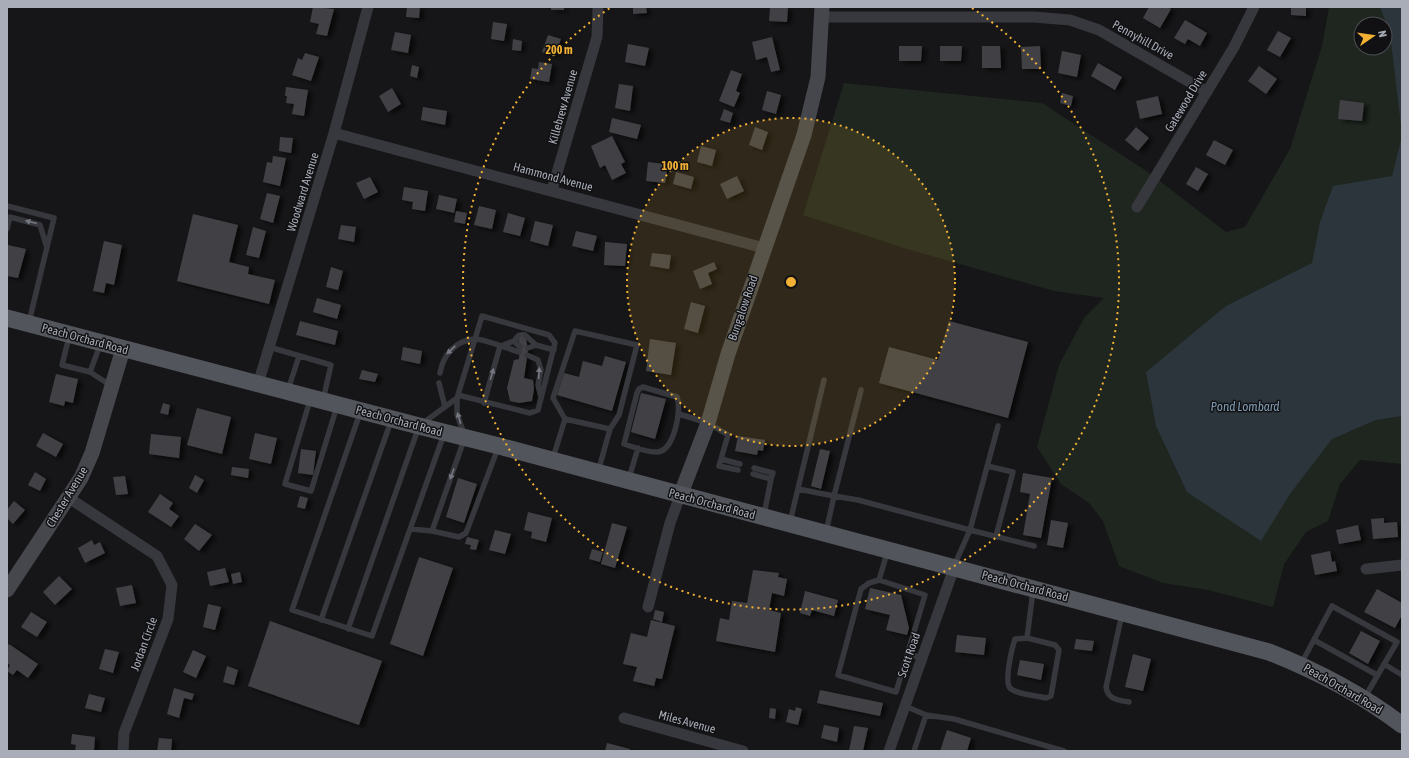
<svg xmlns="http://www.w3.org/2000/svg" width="1409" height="758" font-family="'Asap Condensed',sans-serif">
  <defs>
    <filter id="shadow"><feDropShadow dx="4.5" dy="2.5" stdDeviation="2" flood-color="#0009"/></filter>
  </defs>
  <rect width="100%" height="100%" fill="#161618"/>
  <path fill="#1e261f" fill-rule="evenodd" d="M1329,7H1402V464L1360,460L1340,484L1328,521L1306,532L1284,564L1273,607L1208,590L1163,583L1119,566L1103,521L1089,503L1061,484L1037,447L1059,365L1084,318L1104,298L1054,291L904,248L803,215L844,83L1042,103L1148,172L1226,232L1245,227L1290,149L1322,46ZM1361,24H1385V48H1361Z"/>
  <path fill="#2c353c" d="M1380,7H1402V134L1390,33Z
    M1402,136V416L1376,420L1332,439L1290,494L1261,541L1187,492L1156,426L1146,372L1226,306L1312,263L1320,222L1333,186L1392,176Z"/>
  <path fill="#404145" filter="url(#shadow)" d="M313,7L334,9L327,36L316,34L319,24L310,22Z
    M407,7H420L419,18L406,17Z
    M551,7H564V10H551Z
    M633,7H646L647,13L633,14Z
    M770,7H788L787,22L769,21Z
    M1149,7H1167L1171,9L1160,28L1143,18Z
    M1291,7H1306V16L1291,15Z
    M1185,20L1207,33L1200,46L1188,39L1185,44L1174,38Z
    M493,22L507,24L504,41L491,39Z
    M1278,31L1291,38L1280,57L1267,50Z
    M395,32L411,35L408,53L391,50Z
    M548,35L561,39L555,56L542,52Z
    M772,37L780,70L771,72L767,57L756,60L752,42Z
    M513,39L522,41L521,51L512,50Z
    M628,44L649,48L645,66L625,62Z
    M899,46H922L921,61H899Z
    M940,46H962L961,61H940Z
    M982,46H1000L1001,68H982Z
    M1040,46L1041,69H1022L1021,47Z
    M1062,51L1081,55L1077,77L1058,73Z
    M305,53L319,57L311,81L292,75L298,58L302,60Z
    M539,62L552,64L549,82L530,79L532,68L538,69Z
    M1098,63L1122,77L1115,90L1091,76Z
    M412,65L419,67L417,78L410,76Z
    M1259,66L1277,79L1266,94L1248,81Z
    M731,70L742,74L736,91L740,93L734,107L719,101Z
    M619,84L633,86L630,111L615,108Z
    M286,87L308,90L304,116L292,114L294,104L286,103L287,96H285Z
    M392,88L401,104L388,112L379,96Z
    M767,91L781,95L776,114L762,110Z
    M1062,93L1073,96L1071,106L1060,103Z
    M1158,96L1162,114L1140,119L1136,101Z
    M1340,100L1364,103L1362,121L1338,119Z
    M423,107L447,111L445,125L421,120Z
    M724,109L733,113L730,123L720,120Z
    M612,118L641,125L637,139L609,132Z
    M755,127L768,132L762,150L749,145Z
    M1136,127L1149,138L1138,151L1125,140Z
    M612,136L625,162L621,164L626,173L612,180L605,165L600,168L591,146Z
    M280,137L293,138L291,153L279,151Z
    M1214,140L1233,150L1225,165L1206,155Z
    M701,146L716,150L712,166L697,162Z
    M273,156L286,158L280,186L263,182L267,162L272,163Z
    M648,162L664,164L663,170H667L665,183L646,181Z
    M1196,167L1208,174L1198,191L1186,184Z
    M676,172L694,177L691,189L673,184Z
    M737,176L744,191L727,199L720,184Z
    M370,177L378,192L364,199L356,183Z
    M404,187L428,191L425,211L412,209L413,202L402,200Z
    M267,193L280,196L273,223L260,219Z
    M439,195L457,199L454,213L436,209Z
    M479,206L496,210L492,229L474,225Z
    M456,211L467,213L465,224L454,222Z
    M508,213L525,218L520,236L503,232Z
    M193,214L238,225L229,262L249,267L248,274L275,280L269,304L177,281Z
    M535,221L553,225L548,246L530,241Z
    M341,225L356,227L354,242L338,239Z
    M253,227L266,231L259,258L246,255Z
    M576,231L597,236L593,251L572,246Z
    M104,241L122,245L114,285L106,283L104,293L93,291Z
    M605,242L627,244L625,266L604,265Z
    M8,245L26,249L18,278L7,276Z
    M652,253L671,255L669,269L650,266Z
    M714,262L717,269L708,273L712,284L700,289L693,271Z
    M331,267L343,271L338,290L326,287Z
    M317,298L341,305L337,319L313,312Z
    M691,302L705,306L698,333L684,329Z
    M300,321L338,331L335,345L296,335Z
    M949,321L1028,342L1008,418L879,383L889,347L938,360Z
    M525,332L528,350L524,378L533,380L534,389L532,401L519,403L510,401L507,388L514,360L519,359L520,347L517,333Z
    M650,339L676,343L671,375L646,371Z
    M403,347L422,351L420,364L401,360Z
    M605,356L626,362L612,411L557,395L564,373L579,377L583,361L602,366Z
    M362,370L378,374L375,382L359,379Z
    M56,374L78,379L73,403L65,401L64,406L49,402Z
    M641,393L666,399L655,439L631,432Z
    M163,403L170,405L168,415L160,413Z
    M197,408L231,417L222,454L187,445Z
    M43,433L63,444L56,457L36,446Z
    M255,433L277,438L271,464L249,459Z
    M151,434L181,437L179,458L149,454Z
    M738,436L765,440L763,451L758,450L757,455L735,451Z
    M301,449L316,451L313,475L298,473Z
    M820,449L830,451L821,489L811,486Z
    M232,467L249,469L248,478L231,475Z
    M35,472L46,479L40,491L28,485Z
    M1023,473L1052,478L1041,538L1023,535L1030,494L1020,492Z
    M195,475L204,480L197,493L189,488Z
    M125,476L128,494L116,495L113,477Z
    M458,478L477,484L464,523L446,517Z
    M160,494L173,503L169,509L179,516L171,527L148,512Z
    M300,496L308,498L305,509L297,507Z
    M14,501L25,510L13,524L7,518V510Z
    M528,512L552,518L546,542L531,538L532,532L524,530Z
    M1384,518V523L1397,522L1398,537L1373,539L1371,519Z
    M1051,520L1068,523L1063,548L1047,545Z
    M612,523L627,527L615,568L601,564Z
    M195,524L212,535L199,551L184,539Z
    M1358,525L1361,540L1339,544L1336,530Z
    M495,530L511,534L505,554L489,550Z
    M467,537L479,540L476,550L470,549L471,545L465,544Z
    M92,540L94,545L100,542L105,553L85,563L78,548Z
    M592,549L603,552L600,562L589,559Z
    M1330,551L1332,562L1335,561L1337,571L1315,575L1311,555Z
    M419,557L453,568L423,656L390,644Z
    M225,568L229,582L210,586L207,572Z
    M753,570L779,573L778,577L787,579L784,596L772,593L769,610L781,613L775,652L716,641L720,618L729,620L732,601L747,603Z
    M240,572L242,582L233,584L231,574Z
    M59,576L72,589L55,605L43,592Z
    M132,585L136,603L120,606L116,588Z
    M870,588L901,595L909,628L907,635L886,630L890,615L865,609Z
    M1377,589L1402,603V615L1395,628L1364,612Z
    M805,591L838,600L834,616L812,610L810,616L800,613Z
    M208,604L221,607L215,630L203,627Z
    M655,610L664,612L662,622L653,619Z
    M31,612L47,622L37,637L21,627Z
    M651,620L675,626L662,679L656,678L654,686L633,681L637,667L623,664L631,633L647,637Z
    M270,621L382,661L359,725L248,686Z
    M1361,631L1380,641L1368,664L1349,653Z
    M957,635L986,638L984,655L955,652Z
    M1076,639L1094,641L1092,651L1074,649Z
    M9,644L38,664L28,678L17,670L13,675L7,671L10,665L7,663V647Z
    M105,649L119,652L113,673L99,669Z
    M193,650L206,656L196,678L183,672Z
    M1133,654L1151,659L1143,691L1125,687Z
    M1020,660L1044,664L1041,680L1017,675Z
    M227,666L238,670L234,685L223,682Z
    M174,688L194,694L192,700L184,698L179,718L167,714Z
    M820,690L883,703L880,716L817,703Z
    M89,694L105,698L101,712L85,708Z
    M796,707L802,709L798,725L786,722L789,709L795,711Z
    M770,708L776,709L775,719L769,718Z
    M824,725L839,728L837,742L821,738Z
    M854,726L868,728L863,751H849Z
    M947,730L971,738L967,751H940Z
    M72,734L95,737L94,751H75L76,745L71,744Z
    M159,738L172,739L171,751H157Z
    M607,743L630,749V751H605Z"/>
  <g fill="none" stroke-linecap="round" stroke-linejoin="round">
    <path stroke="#37383d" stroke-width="5.5" d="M7,206L54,218L29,322
      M7,229L10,217L40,225L47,248
      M525,335L536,345
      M69,337L62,365L90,372L100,345
      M514,341L518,336
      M501,346L514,341L520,347
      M269,347L331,365L323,400
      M528,348L536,345L554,350
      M527,355L538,360L541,370L538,385L541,397
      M90,372L110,385
      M440,373C443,355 455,341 474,339C482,338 509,349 519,352
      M439,383L445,407
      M643,387L677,397C682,410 674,450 658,452C648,453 633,447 624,444L637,393L639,389Z
      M288,390L299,356
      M861,390L834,496L858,500L970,530L954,566
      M458,395L530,413L538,410L555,343L549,335L482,316L457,398V414L465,437L432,531L459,537L466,533L498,448
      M310,400L285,484L311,491L337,406
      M484,403L500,346
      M360,413L292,610L372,636L444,434
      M679,414L708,423L728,435L719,466L738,470
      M565,419L553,398L575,331L637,345L619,415L610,429
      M998,426L970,530L1034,546
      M553,458L565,419L610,429L598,472
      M721,459L740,464
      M987,466L1013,472L996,536
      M754,468L773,473L771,479
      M753,474L771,479L764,515
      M629,478L638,448
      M798,489L834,496L826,532
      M790,522L824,380
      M411,529L432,531
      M879,580L869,583L861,589L838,675L896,692L925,595L879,580L887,553
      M1122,614L1106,687C1108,700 1118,700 1129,702
      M321,620L391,421
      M348,629L419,426L457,398
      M1027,638L1055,645L1059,650L1051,696L1046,698C1039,696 1015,694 1010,688C1004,681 1012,648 1015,639L1027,638L1033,591
      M1314,640L1377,675
      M908,654L922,658
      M1301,664L1332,606L1397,642L1365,697
      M1384,664L1402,675
      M905,706L926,715L954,719L1064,751
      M914,751L926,715"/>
    <path stroke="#37383d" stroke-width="11" d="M822,17H1034L1070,20L1099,30L1207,92
      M334,133L764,248
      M552,190L597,37L598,7
      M1137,207L1234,47L1254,7
      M258,384L334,133L368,7
      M69,498L157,556L172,585L168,619L124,733L123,751
      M1366,569L1402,565
      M648,607L670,523L680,496
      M624,718L743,751
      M889,751L954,568"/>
    <path stroke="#45474d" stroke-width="15" d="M680,496L708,423L728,354L804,135L818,77L822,7
      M7,590L81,478L92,453L123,349"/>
    <path stroke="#53555c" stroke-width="17" d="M7,318L419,426L499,446L1269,652C1317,671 1361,694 1402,725"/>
  </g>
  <defs><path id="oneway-solid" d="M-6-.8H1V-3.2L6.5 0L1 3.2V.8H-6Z"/></defs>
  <g fill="#757881">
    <use href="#oneway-solid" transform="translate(31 222) rotate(-166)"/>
    <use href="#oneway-solid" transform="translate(451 350) rotate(136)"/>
    <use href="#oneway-solid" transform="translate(539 373) rotate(-87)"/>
    <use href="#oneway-solid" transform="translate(492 374) rotate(-74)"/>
    <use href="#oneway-solid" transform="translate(459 418) rotate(-106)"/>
    <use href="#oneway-solid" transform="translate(452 474) rotate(110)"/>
  </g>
  <circle cx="791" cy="282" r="164" fill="#f2b134" fill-opacity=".12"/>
  <g fill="none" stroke="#f2b134" stroke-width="2" stroke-dasharray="2 4">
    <circle cx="791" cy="282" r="164"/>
    <path d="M972 8A328 328 0 1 1 610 8"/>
  </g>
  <g text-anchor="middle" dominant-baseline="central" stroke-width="3" stroke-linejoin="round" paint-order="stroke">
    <g font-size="12" fill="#a8adb8" stroke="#111113">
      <text transform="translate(1143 40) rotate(29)">Pennyhill Drive</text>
      <text transform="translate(1186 101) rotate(-59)">Gatewood Drive</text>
      <text transform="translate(563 107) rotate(-74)">Killebrew Avenue</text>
      <text transform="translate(553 177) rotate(15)">Hammond Avenue</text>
      <text transform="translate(303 192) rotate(-73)">Woodward Avenue</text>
      <text transform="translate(743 308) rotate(-71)">Bungalow Road</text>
      <text transform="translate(85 339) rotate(15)">Peach Orchard Road</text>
      <text transform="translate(399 421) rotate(15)">Peach Orchard Road</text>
      <text transform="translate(67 497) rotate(-59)">Chester Avenue</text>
      <text transform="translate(712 504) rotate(15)">Peach Orchard Road</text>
      <text transform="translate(1025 586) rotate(15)">Peach Orchard Road</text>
      <text transform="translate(144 644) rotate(-70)">Jordan Circle</text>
      <text transform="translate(909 655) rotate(-71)">Scott Road</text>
      <text transform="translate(1343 689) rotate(30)">Peach Orchard Road</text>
      <text transform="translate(687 722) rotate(15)">Miles Avenue</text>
    </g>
    <g font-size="13" font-style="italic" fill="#7f9bb3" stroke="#111113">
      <text x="1245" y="406">Pond Lombard</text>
    </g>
  </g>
  <circle cx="791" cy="282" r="6" fill="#f2b134" stroke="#111113" stroke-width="2"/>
  <g font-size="12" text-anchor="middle" font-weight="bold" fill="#f2b134" stroke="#111113" stroke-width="3" stroke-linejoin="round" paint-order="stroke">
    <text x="559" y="54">200 m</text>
    <text x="675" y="170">100 m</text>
  </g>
  <rect width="1409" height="758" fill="none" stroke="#a8adb8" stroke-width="16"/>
  <g transform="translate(1373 36) rotate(77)"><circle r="19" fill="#111113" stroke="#4d4f55"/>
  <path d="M0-3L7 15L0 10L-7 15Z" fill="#f2b134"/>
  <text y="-6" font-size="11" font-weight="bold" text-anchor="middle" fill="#a8adb8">N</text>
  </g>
</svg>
